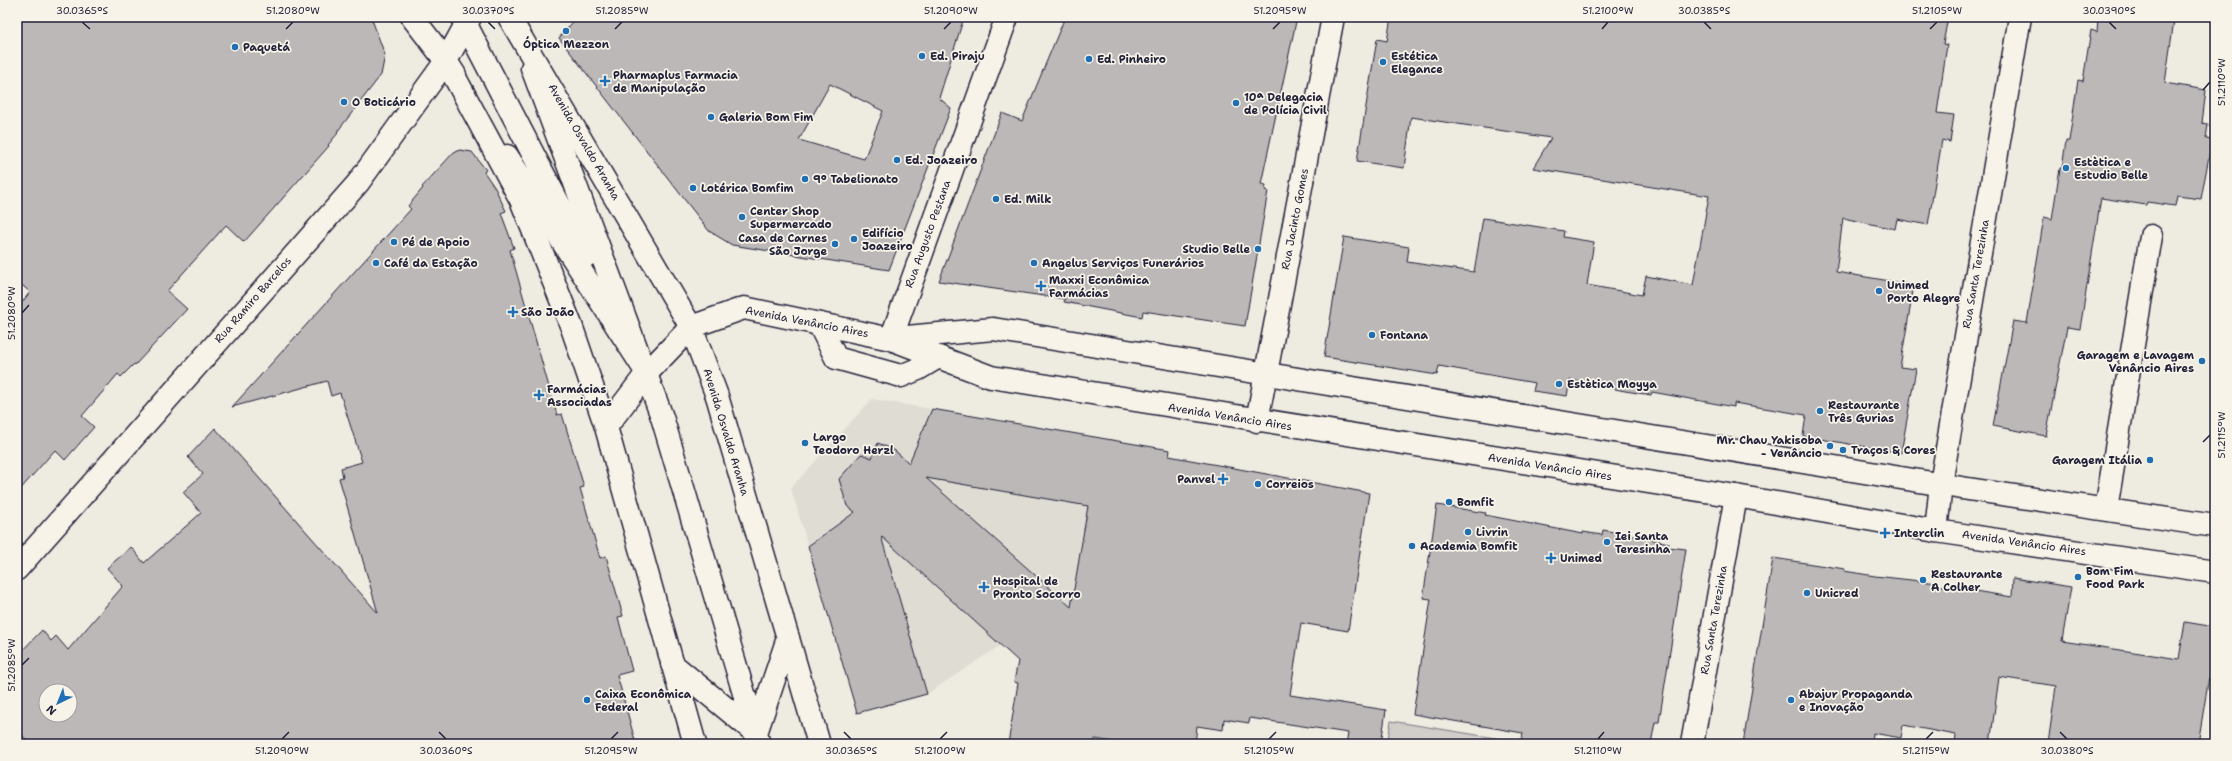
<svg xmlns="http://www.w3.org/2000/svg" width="2232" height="761" font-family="'Shantell Sans',sans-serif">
  <rect width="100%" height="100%" fill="#eeebe1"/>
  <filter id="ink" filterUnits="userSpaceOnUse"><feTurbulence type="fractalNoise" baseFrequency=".025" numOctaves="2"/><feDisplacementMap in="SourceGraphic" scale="8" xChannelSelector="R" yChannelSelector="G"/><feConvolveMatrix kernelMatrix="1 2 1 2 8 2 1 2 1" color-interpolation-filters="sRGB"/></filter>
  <g filter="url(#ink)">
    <path fill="#dfdcd4" d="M872,399L1170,450L1128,702L1014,682L1020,651L1001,645L927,694L857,713L791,488Z"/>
    <path fill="#d1cdc9" stroke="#7a7882" d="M1391,721L1514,741V744H1387Z"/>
    <path fill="#bbb8b7" stroke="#22223b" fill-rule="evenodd" d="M17,17H371L385,55L381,75L337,132L338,133L328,145L329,146L244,242L226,225L167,291L187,309L135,365L134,364L121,377L118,374L82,416L94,427L65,460L55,450L17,493V309L30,292L17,281Z
      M577,17H964L939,98L951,108L889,270L732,245L709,231L559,38ZM830,84L883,111L864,159L799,140Z
      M1065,17H1297L1261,184L1266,185L1265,190L1268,191L1245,326L1143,311L1142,317L1064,302L1065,299L939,281L1002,113L1022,121Z
      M1391,17H1948L1943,44L1947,45L1937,113L1954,115L1950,142L1942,140L1928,225L1897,219L1895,229L1843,218L1836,272L1914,285L1900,367L1916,369L1901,453L1803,436L1806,415L1734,403V407L1652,392L1651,395L1625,391L1570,380L1567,396L1533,391L1535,383L1439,366L1437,375L1324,357L1344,237L1409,247L1407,262L1474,272L1483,218L1564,231L1563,237L1594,242L1587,285L1642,295L1646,276L1693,285L1709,196L1533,168L1551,138L1411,117L1404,168L1357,161L1377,39L1387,41Z
      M2098,17H2154L2174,20L2165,83L2206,90L2202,123L2208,124L2206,139L2212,140L2201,199L2177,196L2175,206L2147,202L2146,205L2101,198L2080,329L2067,327L2046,436L1993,426L2013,321L2027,323L2044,217L2052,219L2060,168H2062L2066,141H2069L2078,80L2083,81L2091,30L2097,32Z
      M460,150L472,152L486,170L484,172L495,188L506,211L501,213L514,248L510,250L557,415L562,414L584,487L580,488L600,558L606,556L623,616L618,617L632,671L617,675L636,744H30L17,729V656L42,630L51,641L56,636L68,650L123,586L107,568L131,547L144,563L201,513L183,492L203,474L188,457L215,428L378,613L339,478L343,477L341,468L362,462L340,393L331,396L327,381L232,407L411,209L408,206L423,188L422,187L454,152ZM46,691H70V715H46Z
      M932,409L1170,450L1169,456L1369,493L1348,631L1301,623L1290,695L1386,710L1381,744H1346L1348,733L1250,718L1249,723L1224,719L1223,730L1197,726L1195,744H1126L1095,739L1094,744H1008L1018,683L1014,682L1018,661L881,536L927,694L857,713L808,546L855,512L847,506L839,479L861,454L872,458L878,443L894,450L909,463ZM926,478L1088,506L1071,607Z
      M1437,505L1486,513L1485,515L1583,534V532L1602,535L1603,530L1669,543L1668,547L1686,549L1659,722H1655L1651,744H1521L1523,733L1413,714L1431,599L1423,598Z
      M1773,558L1845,569L1844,571L1875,576L1938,583L1937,585L2012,597L2013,578L2071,587L2062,641L2179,659L2185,622L2215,627V640L2198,744H2048L2056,686L1999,677L1990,744H1955L1956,735L1903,725L1901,738L1873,733L1872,744H1743Z"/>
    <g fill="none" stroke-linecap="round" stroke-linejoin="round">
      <defs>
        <path id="minor" d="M462,17L586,256
          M532,68L662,417L759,744
          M507,156L647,373
          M819,324L836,358L901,376L918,369L938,357
          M891,339L1007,17
          M1257,421L1333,17
          M2106,509L2151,236
          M1936,531L1941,484L2020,17
          M17,569L358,183L446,61L455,75
          M672,664L756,733
          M756,733L788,638
          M1692,744L1736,496"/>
        <path id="major" d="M412,17L446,61L521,200L571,325L606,427L695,744
          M509,17L691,327L717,396L819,744
          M446,61L470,17
          M896,338L993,329L1968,489L2215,526
          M606,427L647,373L691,327L744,308L891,339L991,377L1736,496L1936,531L2215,572"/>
      </defs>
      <use href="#minor" stroke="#22223b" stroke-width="25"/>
      <use href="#major" stroke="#22223b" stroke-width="25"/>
      <use href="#minor" stroke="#f7f3e8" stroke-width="22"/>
      <use href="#major" stroke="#f7f3e8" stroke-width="22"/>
    </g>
  </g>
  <path fill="none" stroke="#22223b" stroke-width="1.5" d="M82,22L90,29M488,22L495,29M1704,22L1711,29M2109,22L2116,29M286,29L293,22M615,29L622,22M944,29L951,22M1273,29L1280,22M1602,29L1608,22M1930,29L1937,22M2203,90L2210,82M22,313L29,305M2203,442L2210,435M22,665L29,658M439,732L446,739M844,732L851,739M2060,732L2067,739M282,739L289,732M611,739L618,732M940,739L947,732M1269,739L1276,732M1598,739L1604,732M1926,739L1933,732"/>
  <g fill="#1f6fb2" stroke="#f7f3e8" stroke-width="1.5">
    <circle cx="566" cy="31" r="4"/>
    <circle cx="235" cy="47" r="4"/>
    <circle cx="922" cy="56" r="4"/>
    <circle cx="1089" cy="59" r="4"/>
    <circle cx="1383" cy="62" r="4"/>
    <path d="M603 75h4v4h4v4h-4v4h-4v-4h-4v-4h4z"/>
    <circle cx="344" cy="102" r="4"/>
    <circle cx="1236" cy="103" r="4"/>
    <circle cx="711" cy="117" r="4"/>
    <circle cx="897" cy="160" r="4"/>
    <circle cx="2066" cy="168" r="4"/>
    <circle cx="805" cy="179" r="4"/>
    <circle cx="693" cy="188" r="4"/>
    <circle cx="996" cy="199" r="4"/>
    <circle cx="742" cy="217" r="4"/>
    <circle cx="854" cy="239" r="4"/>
    <circle cx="394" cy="242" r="4"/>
    <circle cx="835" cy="244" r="4"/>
    <circle cx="1258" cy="249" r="4"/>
    <circle cx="376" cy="263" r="4"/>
    <circle cx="1034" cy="263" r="4"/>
    <path d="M1039 280h4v4h4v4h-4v4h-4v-4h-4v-4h4z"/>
    <circle cx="1879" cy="291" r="4"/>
    <path d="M511 306h4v4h4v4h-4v4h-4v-4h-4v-4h4z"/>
    <circle cx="1372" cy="335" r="4"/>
    <circle cx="2202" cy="361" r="4"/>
    <circle cx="1559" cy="384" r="4"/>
    <path d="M537 389h4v4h4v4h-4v4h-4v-4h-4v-4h4z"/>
    <circle cx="1820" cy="411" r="4"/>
    <circle cx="805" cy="443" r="4"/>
    <circle cx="1830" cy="446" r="4"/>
    <circle cx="1843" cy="450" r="4"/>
    <circle cx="2150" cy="460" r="4"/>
    <path d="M1221 473h4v4h4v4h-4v4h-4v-4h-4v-4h4z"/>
    <circle cx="1258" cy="484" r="4"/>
    <circle cx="1449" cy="502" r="4"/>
    <circle cx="1468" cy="532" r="4"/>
    <path d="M1883 527h4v4h4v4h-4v4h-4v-4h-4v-4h4z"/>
    <circle cx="1607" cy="542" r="4"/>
    <circle cx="1412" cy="546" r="4"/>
    <path d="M1549 552h4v4h4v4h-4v4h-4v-4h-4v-4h4z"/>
    <circle cx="2078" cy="577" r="4"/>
    <circle cx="1923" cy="580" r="4"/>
    <path d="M982 581h4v4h4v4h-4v4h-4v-4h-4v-4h4z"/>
    <circle cx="1807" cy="593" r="4"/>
    <circle cx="587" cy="700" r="4"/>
    <circle cx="1791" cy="700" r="4"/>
  </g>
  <g text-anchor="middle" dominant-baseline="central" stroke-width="3.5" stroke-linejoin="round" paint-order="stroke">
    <g font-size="11" font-weight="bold" fill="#22223b" stroke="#f7f3e8" text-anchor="start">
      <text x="566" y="44" text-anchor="middle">Óptica Mezzon</text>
      <text x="243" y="47">Paquetá</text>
      <text x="930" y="56">Ed. Piraju</text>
      <text x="1391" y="56">Estética<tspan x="1391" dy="13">Elegance</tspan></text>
      <text x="1097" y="59">Ed. Pinheiro</text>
      <text x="613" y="75">Pharmaplus Farmacia<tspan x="613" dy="13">de Manipulação</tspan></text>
      <text x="1244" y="97">10ª Delegacia<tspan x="1244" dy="13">de Polícia Civil</tspan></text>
      <text x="352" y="102">O Boticário</text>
      <text x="719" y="117">Galeria Bom Fim</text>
      <text x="905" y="160">Ed. Joazeiro</text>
      <text x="2074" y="162">Estètica e<tspan x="2074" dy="13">Estudio Belle</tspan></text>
      <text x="813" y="179">9º Tabelionato</text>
      <text x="701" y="188">Lotérica Bomfim</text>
      <text x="1004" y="199">Ed. Milk</text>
      <text x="750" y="211">Center Shop<tspan x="750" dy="13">Supermercado</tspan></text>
      <text x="862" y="233">Edifício<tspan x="862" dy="13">Joazeiro</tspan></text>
      <text x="827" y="238" text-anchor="end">Casa de Carnes<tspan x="827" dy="13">São Jorge</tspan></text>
      <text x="402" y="242">Pé de Apoio</text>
      <text x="1250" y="249" text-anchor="end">Studio Belle</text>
      <text x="384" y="263">Café da Estação</text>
      <text x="1042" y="263">Angelus Serviços Funerários</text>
      <text x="1049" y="280">Maxxi Econômica<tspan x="1049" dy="13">Farmácias</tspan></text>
      <text x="1887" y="285">Unimed<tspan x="1887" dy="13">Porto Alegre</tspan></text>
      <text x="521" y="312">São João</text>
      <text x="1380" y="335">Fontana</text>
      <text x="2194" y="355" text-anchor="end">Garagem e Lavagem<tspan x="2194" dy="13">Venâncio Aires</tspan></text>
      <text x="1567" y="384">Estètica Moyya</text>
      <text x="547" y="389">Farmácias<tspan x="547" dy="13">Associadas</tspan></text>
      <text x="1828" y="405">Restaurante<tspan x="1828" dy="13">Três Gurias</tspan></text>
      <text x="813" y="437">Largo<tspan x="813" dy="13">Teodoro Herzl</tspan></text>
      <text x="1822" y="440" text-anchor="end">Mr. Chau Yakisoba<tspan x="1822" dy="13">- Venâncio</tspan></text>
      <text x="1851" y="450">Traços &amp; Cores</text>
      <text x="2142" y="460" text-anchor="end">Garagem Itália</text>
      <text x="1215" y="479" text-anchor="end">Panvel</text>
      <text x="1266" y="484">Correios</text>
      <text x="1457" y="502">Bomfit</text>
      <text x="1476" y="532">Livrin</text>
      <text x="1894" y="533">Interclin</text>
      <text x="1615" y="536">Iei Santa<tspan x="1615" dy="13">Teresinha</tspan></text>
      <text x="1420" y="546">Academia Bomfit</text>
      <text x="1560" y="558">Unimed</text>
      <text x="2086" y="571">Bom Fim<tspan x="2086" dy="13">Food Park</tspan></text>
      <text x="1931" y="574">Restaurante<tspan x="1931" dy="13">A Colher</tspan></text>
      <text x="993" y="581">Hospital de<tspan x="993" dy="13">Pronto Socorro</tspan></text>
      <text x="1815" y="593">Unicred</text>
      <text x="595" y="694">Caixa Econômica<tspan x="595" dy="13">Federal</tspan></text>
      <text x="1799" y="694">Abajur Propaganda<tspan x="1799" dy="13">e Inovação</tspan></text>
    </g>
    <g font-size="11" fill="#22223b" stroke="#f7f3e8">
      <text transform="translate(584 142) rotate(60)">Avenida Osvaldo Aranha</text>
      <text transform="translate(1295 219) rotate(-79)">Rua Jacinto Gomes</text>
      <text transform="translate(928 234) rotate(-70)">Rua Augusto Pestana</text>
      <text transform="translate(1976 274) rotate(-80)">Rua Santa Terezinha</text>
      <text transform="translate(253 300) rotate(-49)">Rua Ramiro Barcelos</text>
      <text transform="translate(807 322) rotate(11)">Avenida Venâncio Aires</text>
      <text transform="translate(1230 417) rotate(9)">Avenida Venâncio Aires</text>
      <text transform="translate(726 432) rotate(73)">Avenida Osvaldo Aranha</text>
      <text transform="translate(1550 467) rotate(9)">Avenida Venâncio Aires</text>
      <text transform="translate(2024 543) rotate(8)">Avenida Venâncio Aires</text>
      <text transform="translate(1714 620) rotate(-80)">Rua Santa Terezinha</text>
    </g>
  </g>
  <rect width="2232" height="761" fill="none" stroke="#f7f3e8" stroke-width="44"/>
  <g transform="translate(58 703) rotate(223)"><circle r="19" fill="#f7f3e8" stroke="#a29fa3"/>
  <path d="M0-3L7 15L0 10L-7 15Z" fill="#1f6fb2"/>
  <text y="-6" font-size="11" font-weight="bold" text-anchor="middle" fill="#22223b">N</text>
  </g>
  <rect x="22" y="22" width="2188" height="717" fill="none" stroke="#22223b" stroke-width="1.5"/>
  <g font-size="10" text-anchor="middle" fill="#22223b">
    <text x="82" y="14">30.0365°S</text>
    <text x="293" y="14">51.2080°W</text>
    <text x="488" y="14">30.0370°S</text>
    <text x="622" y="14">51.2085°W</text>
    <text x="951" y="14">51.2090°W</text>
    <text x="1280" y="14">51.2095°W</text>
    <text x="1608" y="14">51.2100°W</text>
    <text x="1704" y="14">30.0385°S</text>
    <text x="1937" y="14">51.2105°W</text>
    <text x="2109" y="14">30.0390°S</text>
    <text transform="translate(2221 82) rotate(-90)" y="4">51.2110°W</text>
    <text transform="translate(11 313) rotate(-90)" y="4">51.2080°W</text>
    <text transform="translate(2221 435) rotate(-90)" y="4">51.2115°W</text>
    <text transform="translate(11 665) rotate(-90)" y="4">51.2085°W</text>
    <text x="282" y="754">51.2090°W</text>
    <text x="446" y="754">30.0360°S</text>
    <text x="611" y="754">51.2095°W</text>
    <text x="851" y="754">30.0365°S</text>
    <text x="940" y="754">51.2100°W</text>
    <text x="1269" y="754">51.2105°W</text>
    <text x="1598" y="754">51.2110°W</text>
    <text x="1926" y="754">51.2115°W</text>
    <text x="2067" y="754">30.0380°S</text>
  </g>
</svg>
